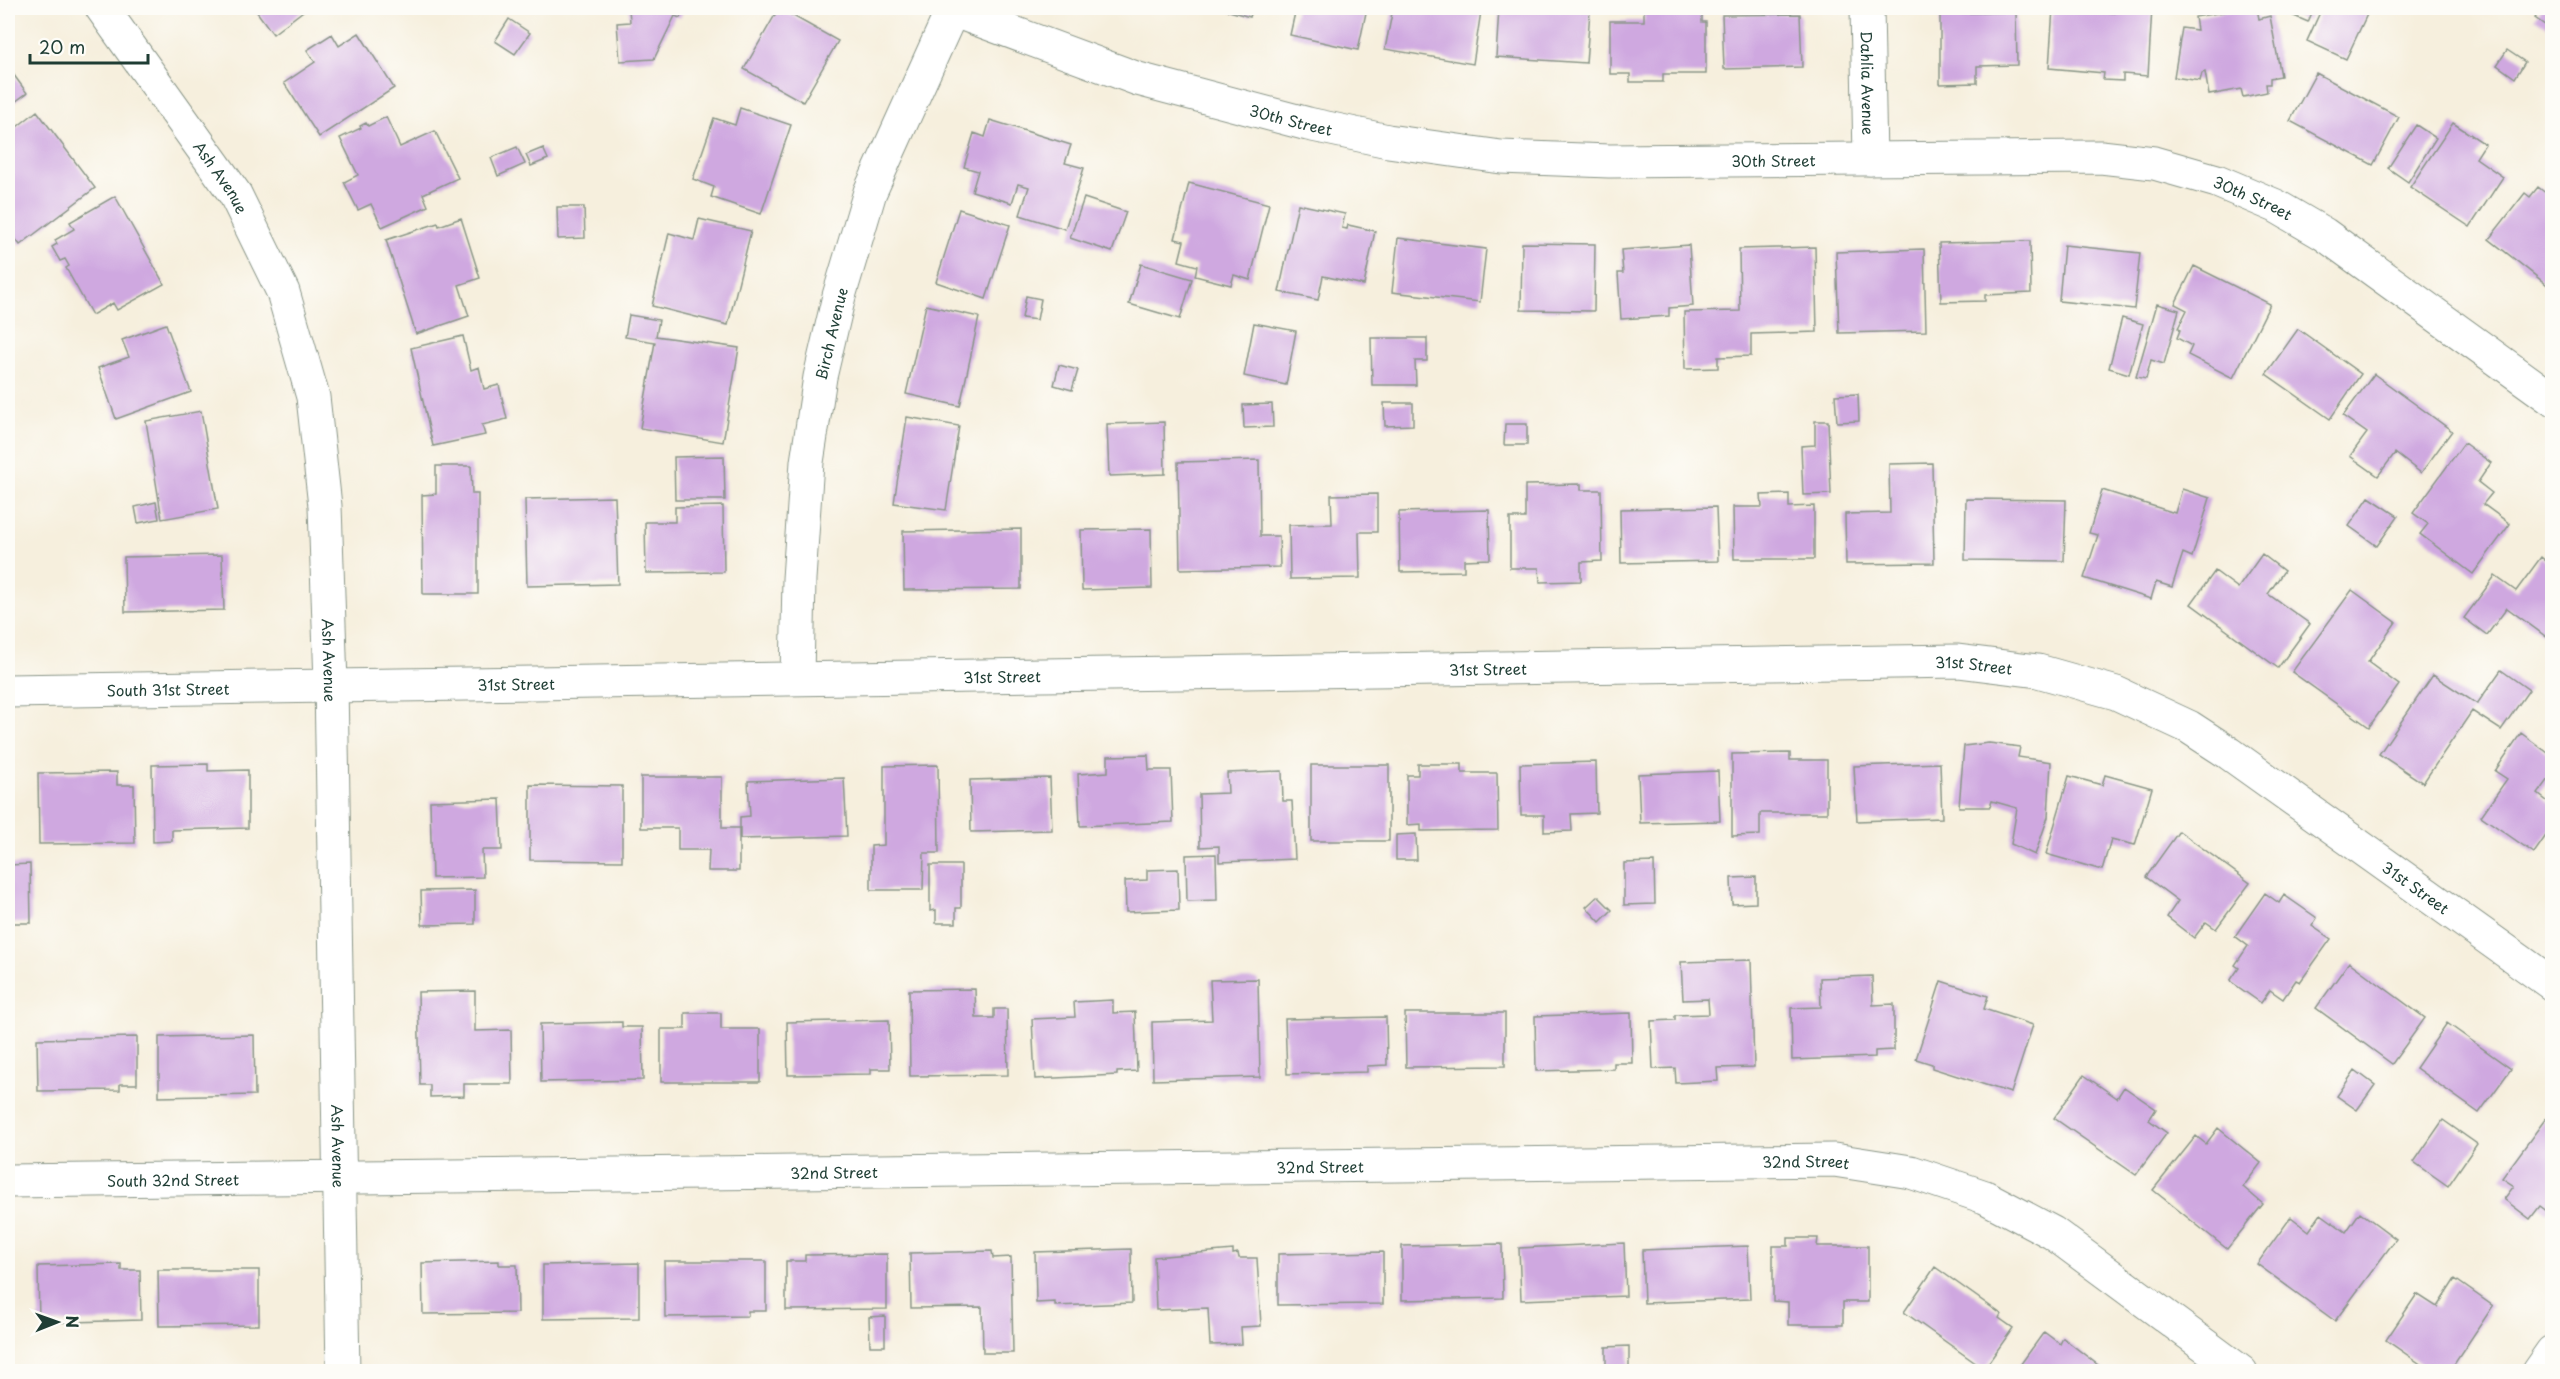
<svg xmlns="http://www.w3.org/2000/svg" width="2560" height="1379" font-family="'Playpen Sans',sans-serif">
  <rect width="100%" height="100%" fill="#fdfcf7"/>
  <filter id="ink" filterUnits="userSpaceOnUse"><feTurbulence type="fractalNoise" baseFrequency=".0167" numOctaves="2"/><feDisplacementMap in="SourceGraphic" scale="12" xChannelSelector="R" yChannelSelector="G"/><feConvolveMatrix kernelMatrix="1 2 1 2 8 2 1 2 1" color-interpolation-filters="sRGB"/></filter>
  <filter id="wash" filterUnits="userSpaceOnUse"><feTurbulence type="fractalNoise" baseFrequency=".008" numOctaves="4" result="noise"/><feDisplacementMap in="SourceGraphic" scale="24" xChannelSelector="R" yChannelSelector="G"/><feGaussianBlur stdDeviation="1.35" result="paint"/><feColorMatrix in="noise" values="0 0 0 0 0 0 0 0 0 0 0 0 0 0 0 0 0 1.4 0 .05"/><feComposite in="paint" operator="in"/></filter>
  <g filter="url(#wash)">
    <rect width="100%" height="100%" fill="#f6efdd"/>
    <g id="blocks">
      <path fill="#cfa8e0" d="M254,8H307L273,34Z
        M629,8H684L680,18L675,16L654,59L620,61L617,23L630,22Z
        M779,8L838,41L803,102L744,69Z
        M1219,8H1253L1250,17Z
        M1296,8H1367L1358,50L1290,35Z
        M1393,8H1432L1454,11L1455,8H1462L1481,11L1473,64L1385,49Z
        M1499,8H1557L1590,11L1586,63L1496,57Z
        M1644,8H1702V22H1706V74H1663V82H1630V74H1610V21H1644Z
        M2053,8H2080V10L2115,13V8H2152L2148,76L2123,74V81L2103,80L2104,73L2049,68Z
        M2245,8H2257L2259,19L2270,16L2281,76L2270,78V84H2266L2267,92L2243,97L2241,89L2209,95L2205,72L2202,73L2200,81L2174,77L2182,28L2197,30L2195,17Z
        M2281,8H2314L2308,22L2280,10Z
        M2322,8H2370L2346,59L2307,41Z
        M2542,8H2552V30L2535,18Z
        M2016,12L2017,65L1977,66V83L1940,84V14Z
        M1800,14L1802,67L1724,69L1722,15Z
        M509,19L530,33L515,54L495,41Z
        M359,33L394,88L319,137L284,83L315,62L307,50L332,34L339,46Z
        M2507,50L2525,62L2515,78L2497,65Z
        M8,67L27,93L8,107Z
        M2316,73L2399,117L2373,165L2290,121Z
        M740,108L791,125L761,214L711,197L714,187L693,179L714,118L735,125Z
        M37,111L95,188L20,245L8,229V203L13,199L8,193V134Z
        M386,117L400,147L435,131L458,178L423,194L428,206L382,227L371,204L358,210L344,182L358,175L340,138L361,128L360,126L366,123L368,126Z
        M990,120L1071,145L1065,163L1084,168L1065,229L1020,215L1029,187L1018,184L1012,203L972,191L978,171L964,167L974,133L985,137Z
        M2453,123L2485,144L2476,158L2503,177L2470,227L2410,187Z
        M2416,125L2436,138L2408,182L2388,168Z
        M517,147L525,164L498,176L491,158Z
        M543,148L548,159L531,166L526,155Z
        M1189,183L1269,204L1250,280L1234,275L1231,285L1195,276L1197,266L1179,261L1184,241L1175,239Z
        M2538,187L2552,198L2551,288L2489,239L2525,193L2530,197Z
        M115,196L164,284L117,310L113,303L92,315L66,268L69,266L65,259L60,261L52,247L57,244L55,240L74,229L70,222Z
        M1084,198L1126,212L1112,252L1070,238Z
        M1298,204L1345,214L1342,228L1347,229L1348,225L1375,231L1364,285L1323,276L1318,300L1279,292Z
        M557,207H584L585,238L558,239Z
        M959,209L1010,225L986,299L936,282Z
        M461,218L480,278L459,285L469,316L416,334L386,240L438,223L439,226Z
        M699,219L751,231L728,325L652,306L669,233L694,240Z
        M1398,238L1486,249L1480,302L1392,292Z
        M2030,241L2031,293L1985,295V301L1941,302L1939,243Z
        M1522,243L1595,244L1594,311L1521,310Z
        M1689,245L1693,306L1669,308V316L1621,319L1618,273H1623L1621,250Z
        M2064,245L2140,253L2134,309L2059,301Z
        M1815,247L1817,332L1751,334V356L1718,357V368L1685,369L1684,312L1740,311L1739,249Z
        M1924,249L1926,331L1839,333L1836,252Z
        M1141,264L1192,279L1180,319L1129,304Z
        M2194,266L2270,304L2233,378L2188,355L2192,346L2177,338L2180,330L2178,328L2187,310L2175,304Z
        M1026,296L1041,299L1037,320L1022,318Z
        M2157,304L2179,310L2164,364L2151,360L2146,379L2136,377Z
        M926,305L979,317L960,406L906,394Z
        M629,315L659,320L656,336L739,348L723,442L640,428L655,342L625,337Z
        M2122,318L2143,324L2129,374L2109,368Z
        M1254,323L1296,331L1286,385L1244,376Z
        M166,324L191,392L116,419L98,368L129,357L122,340Z
        M2298,329L2361,374L2330,419L2266,374Z
        M463,336L471,370L479,367L484,389L499,385L507,419L482,425L485,435L433,446L411,348Z
        M1371,338H1427V361H1415L1416,385H1372Z
        M1059,365L1078,370L1072,390L1054,385Z
        M2374,374L2452,431L2421,473L2395,453L2378,476L2350,456L2367,433L2343,416Z
        M1858,394L1859,421L1837,422L1835,395Z
        M1384,403H1413V425L1385,426Z
        M1272,404L1273,427L1244,428L1243,405Z
        M201,411L218,509L162,519L146,421Z
        M907,417L959,426L946,510L894,503Z
        M1815,421H1828L1831,494L1803,495L1801,446L1815,445Z
        M1164,422L1165,474L1109,476L1107,424Z
        M1505,424H1527V445H1504Z
        M2464,443L2491,463L2478,482L2492,493L2483,504L2510,524L2473,574L2420,534L2428,524L2413,513Z
        M724,456L725,500H675L674,457Z
        M1259,460L1260,536H1279L1280,567L1180,569L1178,462Z
        M1932,463L1934,563L1846,564L1845,514L1890,513L1889,464Z
        M436,466H471L472,494H478V594H423L422,495L436,494Z
        M1581,484V490H1601L1602,561L1581,562V581L1540,582L1539,568H1510V518H1525V485Z
        M2182,489L2210,498L2192,557L2183,553L2172,587L2156,582L2151,599L2084,578L2098,535L2089,533L2102,490L2175,513Z
        M1377,494V532H1359L1360,578L1290,579L1289,525L1332,524L1331,495Z
        M1789,494V507L1814,506V559H1734L1733,507H1762L1761,495Z
        M615,497L618,584L527,586L525,499Z
        M2369,497L2398,516L2377,546L2349,526Z
        M1966,499L2066,500L2064,561L1965,560Z
        M156,502L159,519L138,523L135,507Z
        M723,506L724,572L646,573L645,522H675V507Z
        M1716,507L1718,561L1621,563L1620,509Z
        M1489,510L1490,559L1464,560V571L1400,572L1399,512Z
        M8,522H10L13,618L8,619Z
        M1021,529V589L904,590L903,531Z
        M1151,529L1152,588L1082,590L1081,530Z
        M2262,554L2284,571L2268,594L2310,624L2278,668L2191,604L2215,571L2238,588Z
        M222,555L224,610L125,612L124,557Z
        M2541,557L2552,566V641L2507,608L2487,635L2464,618L2495,576L2516,591Z
        M2352,590L2396,622L2368,662L2399,685L2369,727L2292,672Z
        M2501,670L2529,690L2501,730L2472,711L2423,783L2379,754L2433,675L2477,704Z
        M2521,733L2552,756V775L2538,794L2552,805V827L2534,853L2481,816L2507,779L2495,771Z
        M1989,743L2020,747L2018,757L2051,762L2048,817L2035,855L2011,844L2017,808L1992,801L1990,807H1959L1964,746Z
        M1790,753V760H1827V813H1760V835L1732,836V754Z
        M1148,755L1149,770H1171L1173,822L1080,826L1078,774L1108,772V756Z
        M1596,762L1597,813L1571,814L1572,831L1544,832V815H1521L1520,764Z
        M1940,763L1942,818L1857,821L1854,766Z
        M208,764V771L248,770V828L172,830V841L153,842L152,765Z
        M1418,764H1462V773H1497L1498,830L1421,831V824L1407,825V775H1418Z
        M938,765L939,853H924L923,890H871V846L884,845V766Z
        M1311,765H1389V841H1311Z
        M1282,771L1283,801H1292L1295,859L1219,862V846L1200,847L1199,794L1228,793L1227,773Z
        M1718,771L1720,821L1640,823L1638,774Z
        M117,772V785H134L135,843L39,844L38,773Z
        M2105,775L2152,788L2135,845L2111,839L2102,870L2046,854L2069,776L2102,785Z
        M641,777H722V828H739V871H708L709,850H678V828H641Z
        M844,778L847,836L740,839V817L750,816L748,781Z
        M1050,778L1052,830L971,832L970,780Z
        M530,785L622,786V861L530,860Z
        M500,799L502,850H482L483,877L432,878L430,801Z
        M2179,831L2250,883L2216,929L2206,922L2194,938L2167,917L2178,901L2146,877Z
        M1416,834L1417,860H1396V835Z
        M1216,854L1217,900L1187,901L1186,855Z
        M1654,862L1655,904L1624,905V863Z
        M30,864L31,923H8V865Z
        M930,865H961V908H956V923H936V910L930,911Z
        M1178,869L1179,910L1126,912L1125,881L1147,880V870Z
        M1756,877V903L1732,904L1731,878Z
        M475,890V924L422,925L421,891Z
        M2265,893L2279,903L2284,895L2317,918L2312,926L2331,939L2300,982L2296,980L2283,999L2270,990L2261,1003L2230,981L2239,968L2235,965L2248,946L2235,936Z
        M1598,896L1612,910L1600,922L1586,907Z
        M1751,960L1754,1067L1717,1068L1718,1081L1676,1083L1675,1068L1653,1069L1651,1021L1675,1020V1015L1709,1014L1708,999L1683,1000L1681,962Z
        M2349,962L2425,1018L2392,1064L2316,1008Z
        M1872,976L1873,1005L1894,1004V1050L1875,1051V1057L1792,1060L1791,1008L1821,1007L1820,978Z
        M1258,979L1260,1077L1153,1080L1152,1022L1212,1020L1210,980Z
        M1941,981L1988,996L1984,1009L2033,1025L2011,1093L1932,1068V1064L1916,1059Z
        M975,989L976,1018H994V1009H1007L1008,1075L910,1076L909,990Z
        M475,991V1031L511,1030L512,1084H464V1096L430,1097V1085H420L418,992Z
        M1113,1000V1013L1135,1012L1137,1071L1117,1072V1075L1035,1079L1032,1019L1075,1017L1074,1002Z
        M685,1013H721V1029H760V1082H661V1029H685Z
        M1405,1013H1505V1066L1406,1067Z
        M1631,1013L1632,1063H1614V1069L1536,1071L1535,1016Z
        M1386,1017L1387,1065L1367,1066V1072L1287,1074L1285,1019Z
        M889,1020L890,1069H871V1074L788,1075L787,1022Z
        M622,1022V1027H642L643,1080L541,1082L540,1024Z
        M2447,1023L2511,1069L2479,1113L2416,1068Z
        M254,1035L255,1095L159,1097V1037Z
        M137,1037V1084H120V1090L38,1091L37,1039Z
        M2355,1070L2375,1085L2357,1110L2337,1096Z
        M2084,1075L2117,1098L2124,1087L2156,1109L2149,1120L2167,1133L2136,1175L2054,1118Z
        M2552,1110V1205L2548,1212L2540,1206L2530,1219L2504,1199L2514,1186L2502,1178Z
        M2443,1120L2477,1144L2448,1186L2414,1162Z
        M2218,1128L2261,1163L2243,1187L2263,1204L2227,1249L2153,1190L2196,1136L2206,1144Z
        M2360,1212L2396,1239L2335,1321L2257,1264L2291,1217L2309,1231L2321,1214L2346,1232Z
        M1788,1238H1818L1817,1246H1868V1302H1843V1325H1788V1302L1773,1301V1246H1788Z
        M1624,1243L1626,1296L1521,1300L1519,1248Z
        M1502,1244L1503,1298L1402,1300V1246Z
        M1748,1246L1750,1299L1644,1303L1642,1250Z
        M1131,1249L1132,1303L1055,1306V1302L1036,1303L1035,1252Z
        M1233,1250V1254L1238,1253L1239,1258H1257L1261,1326L1241,1327L1242,1344L1210,1345L1208,1308L1156,1310L1154,1257Z
        M992,1251L993,1258L1011,1257L1013,1353H983L982,1307L911,1308L910,1253Z
        M1383,1252V1304L1278,1305V1254Z
        M887,1254V1309L786,1310V1261H805V1255Z
        M499,1261V1265H517L518,1313L423,1314L422,1263Z
        M664,1261H766V1311H748V1316L665,1317Z
        M639,1263V1318L543,1319V1265Z
        M121,1264V1270H140L141,1320L39,1323L38,1266Z
        M1935,1267L2001,1314L1999,1318L2013,1328L1984,1369L1904,1312Z
        M158,1270H259V1325L159,1326Z
        M2455,1279L2493,1306L2449,1372H2432L2386,1340L2417,1294L2437,1307Z
        M885,1316V1346H870L869,1317Z
        M2044,1332L2060,1344L2063,1338L2107,1372H2015Z
        M1629,1346V1372H1606V1347Z"/>
    </g>
  </g>
  <g filter="url(#ink)">
    <use href="#blocks" fill-opacity="0" stroke="#8a9688" stroke-width="1.5"/>
    <g fill="none" stroke-linecap="round" stroke-linejoin="round">
      <defs>
        <g id="minor">
          <path id="s1" d="M102,8L235,194L283,292L313,397L325,506L331,684L343,1372"/>
          <path id="s2" d="M947,8L1138,79L1308,124L1388,141L1501,157L1609,161L2101,157L2154,163L2217,181L2276,206L2324,234L2552,399"/>
          <path id="s3" d="M1867,8L1870,159"/>
          <path id="s4" d="M797,677L799,579L807,462L820,377L839,296L870,192L952,11"/>
          <path id="s5" d="M8,691L1958,661L2038,671L2116,693L2189,727L2229,753L2552,984"/>
          <path id="s6" d="M8,1181L1834,1160L1911,1172L1985,1197L2053,1233L2241,1372"/>
          <path d="M2538,1372L2552,1352"/>
        </g>
      </defs>
      <use href="#minor" stroke="#8a9688" stroke-width="35"/>
      <use href="#minor" stroke="#fff" stroke-width="33"/>
    </g>
  </g>
  <g text-anchor="middle" dominant-baseline="central" stroke-width="5" stroke-linejoin="round" paint-order="stroke">
    <g font-size="15" fill="#1f3d34" stroke="#fdfcf7">
      <text stroke="none"><textPath href="#s3" startOffset="75">Dahlia Avenue</textPath></text>
      <text stroke="none"><textPath href="#s2" startOffset="362">30th Street</textPath></text>
      <text stroke="none"><textPath href="#s2" startOffset="848">30th Street</textPath></text>
      <text stroke="none"><textPath href="#s1" startOffset="207">Ash Avenue</textPath></text>
      <text stroke="none"><textPath href="#s2" startOffset="1334">30th Street</textPath></text>
      <text stroke="none"><textPath href="#s4" startOffset="346">Birch Avenue</textPath></text>
      <text stroke="none"><textPath href="#s1" startOffset="711">Ash Avenue</textPath></text>
      <text stroke="none"><textPath href="#s5" startOffset="1966">31st Street</textPath></text>
      <text stroke="none"><textPath href="#s5" startOffset="1480">31st Street</textPath></text>
      <text stroke="none"><textPath href="#s5" startOffset="994">31st Street</textPath></text>
      <text stroke="none"><textPath href="#s5" startOffset="508">31st Street</textPath></text>
      <text stroke="none"><textPath href="#s5" startOffset="160">South 31st Street</textPath></text>
      <text stroke="none"><textPath href="#s5" startOffset="2470">31st Street</textPath></text>
      <text stroke="none"><textPath href="#s1" startOffset="1197">Ash Avenue</textPath></text>
      <text stroke="none"><textPath href="#s6" startOffset="1798">32nd Street</textPath></text>
      <text stroke="none"><textPath href="#s6" startOffset="1312">32nd Street</textPath></text>
      <text stroke="none"><textPath href="#s6" startOffset="826">32nd Street</textPath></text>
      <text stroke="none"><textPath href="#s6" startOffset="165">South 32nd Street</textPath></text>
    </g>
  </g>
  <rect width="2560" height="1379" fill="none" stroke="#fdfcf7" stroke-width="30"/>
  <g transform="translate(57 1322) rotate(89)" stroke="#fdfcf7" stroke-width="4.5" paint-order="stroke">
  <path d="M0-4.5L10 22L0 15L-10 22Z" fill="#1f3d34"/>
  <text y="-9" font-size="16" font-weight="bold" text-anchor="middle" fill="#1f3d34">N</text>
  </g>
  <path d="M30 54v9h118v-9" fill="none" stroke="#1f3d34" stroke-width="3"/>
  <text x="39" y="54" font-size="18" fill="#1f3d34" stroke="#fdfcf7" stroke-width="4.5" paint-order="stroke">20 m</text>
</svg>
